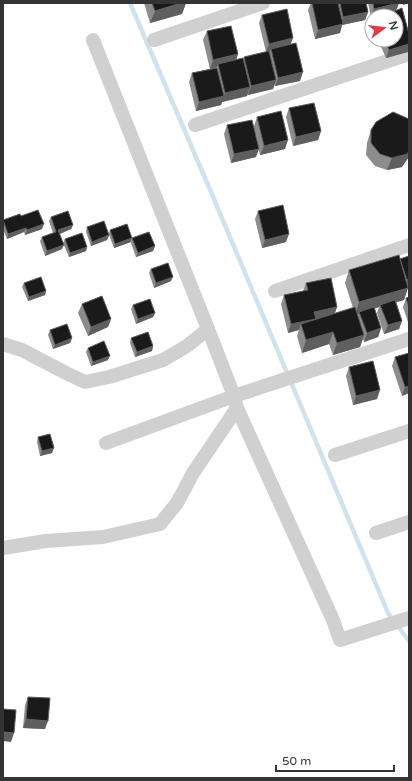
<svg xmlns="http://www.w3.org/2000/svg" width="412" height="781" font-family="'Varela Round',sans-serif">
  <rect width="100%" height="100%" fill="#fff"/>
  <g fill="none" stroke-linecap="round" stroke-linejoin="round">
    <path stroke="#cfe2ee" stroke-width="4.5" d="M130,3L211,192L388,613L409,641"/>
    <path stroke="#d0d0d0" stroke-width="14" d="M93,40L208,329L234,396L237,408L333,620L340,640L409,618
      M154,40L263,3
      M195,125L409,54
      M275,291L409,245
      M3,344L22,350L66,373L85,382L109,377L163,360L187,346L208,329
      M106,443L234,396L409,339
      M335,455L409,431
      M376,533L409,522
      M3,548L46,541L103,537L160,524L177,503L193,473L237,408"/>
  </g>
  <path fill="#8c8c8c" d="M144,3H186L182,14L150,23Z
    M311,3H366L368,12L365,20L342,25L340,33L315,39L308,10Z
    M368,3H399L396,10L409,34V51L408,52L386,58L378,40H396L391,12L376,16H372V17H371Z
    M262,15L291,44L300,81L275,86V84L273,89L248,95V93L247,96L222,102L221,105L196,111L189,82L192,73L217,67L210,69L203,40L207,31L238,54L236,60H243L244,57L266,52L259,23Z
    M289,108L321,131L318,140L293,146L286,117Z
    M257,117L285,149L260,155L256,135V157L231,163L224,134L227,125L254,126Z
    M371,130L402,167L387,170L375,166L366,155L367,143Z
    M258,211L286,242L262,248L255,219Z
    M21,216L42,229L25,235L24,232L7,239L3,229V220Z
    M51,217L73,225L71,229L60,234L62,249L45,256L40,241L42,237L53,233L49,221Z
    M87,227L109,234L110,230L131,242L114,248L109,235L107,240L91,246L86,232Z
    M132,238L155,246L153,251L136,257L131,243Z
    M65,239L87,247L86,251L69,257L63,243Z
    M409,256V287H408L404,300L396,302L402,321L399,329L384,334L377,313L379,307L374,309L381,328L378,337L364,342L363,339L360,347L333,355L329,344L302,353L297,336L299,330L288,333L281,304L284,295L303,291L306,283L337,307L335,313L353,308L345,283L349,270L400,259Z
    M151,269L171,281L154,288L149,273Z
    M24,283L46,291L45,295L28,301L22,287Z
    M409,297V325L403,307L406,298Z
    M82,304L111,319L108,327L88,336L78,313Z
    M133,305L155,313L153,317L136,324L131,309Z
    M50,330L72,338L70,343L53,349L48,335Z
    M131,338L153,346L152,351L135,357L130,343Z
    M88,348L108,360L91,366L86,352Z
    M409,353V393L402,396L392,366L395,357Z
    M349,367L377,399L353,405L346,376Z
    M38,437L52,453L40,456L37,442Z
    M28,697L45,729L23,728L25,705Z"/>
  <path fill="#5f5f5f" d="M181,3H186L182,14L150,23L155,11Z
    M399,3L396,11L376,16H372V17H371L374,9Z
    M403,3H409L403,5Z
    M368,12L365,20L342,25L340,33L315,39L318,30L340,25L343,17Z
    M293,38L290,46L271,49L270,51L266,52L269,44Z
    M409,44L408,52L386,58L389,50Z
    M238,54L235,63L218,64L217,67L210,69L213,60Z
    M303,72L300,81L275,86L278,78Z
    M276,80L273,89L248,95L251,86Z
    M250,87L247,96L222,102L221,105L196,111L199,102L224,96L225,93Z
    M321,131L318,140L293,146L296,137Z
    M288,140L285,149L260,155L264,146Z
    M259,149L256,157L231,163L234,154Z
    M409,151V157L402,167L387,170L392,158Z
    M44,224L42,229L25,235L27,230Z
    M73,225L71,229L57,235L58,230Z
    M26,228L24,232L7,239L8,234Z
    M289,234L286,242L262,248L265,240Z
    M109,235L107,240L91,246L92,242Z
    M132,238L131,242L114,248L115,244Z
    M64,245L62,249L45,256L47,251Z
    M155,246L153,251L136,257L138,253Z
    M87,247L86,251L69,257L70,253Z
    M173,277L171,281L154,288L156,283Z
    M409,279V287L404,289L407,280Z
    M408,288L404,300L381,307L380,305L379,307L355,315L359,302Z
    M46,291L45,295L28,301L29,297Z
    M337,307L334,315L301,324L299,330L288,333L291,324L314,312Z
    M155,313L153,317L136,324L138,319Z
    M111,319L108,327L88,336L91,327Z
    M402,321L399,329L384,334L388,325Z
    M381,328L378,337L364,342L367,333Z
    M333,332L329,344L302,353L306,340Z
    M364,335L360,347L333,355L337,343Z
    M72,338L70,343L53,349L55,345Z
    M153,346L152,351L135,357L137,352Z
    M110,356L108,360L91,366L93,362Z
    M409,386V393L402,396L405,387Z
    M380,390L377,399L353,405L356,396Z
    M54,448L52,453L40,456L42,451Z
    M26,719L48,721L45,729L23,728Z
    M3,732L14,733L11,742L3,741Z"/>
  <path fill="#1a1a1a" stroke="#5f5f5f" d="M152,3H181L155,11Z
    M312,3H338L343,24L318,30Z
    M340,3H366L368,12L343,17Z
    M373,3H398L374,9Z
    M402,8L409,34V44L389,50L385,40H396V16H383Z
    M287,9L293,38L269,44L262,15Z
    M231,26L238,54L213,60L207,31Z
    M296,43L303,72L278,78L271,49Z
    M269,51L276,80L251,86L244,57Z
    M243,58L250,87L225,93L218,64Z
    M217,68L224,96L199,102L192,73Z
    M314,103L321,131L296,137L289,108Z
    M281,111L288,140L264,146L257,117Z
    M393,112L409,119V151L407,154L392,158L380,154L371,143V130L376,122Z
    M252,120L259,149L234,154L227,125Z
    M283,205L289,234L265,240L258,211Z
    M38,210L44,224L27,230L26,228L8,234L3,220L20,214L21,216Z
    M68,211L73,225L58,230L64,245L47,251L42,237L56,232L51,217Z
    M104,221L109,235L92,242L87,227Z
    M127,224L132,238L115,244L110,230Z
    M149,232L155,246L138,253L132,238Z
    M82,233L87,247L70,253L65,239Z
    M399,255L408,288L359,302L349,270Z
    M409,256V279L407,280L400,259Z
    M168,263L173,277L156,283L151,269Z
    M41,277L46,291L29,297L24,283Z
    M331,278L337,307L314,312L316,319L291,324L284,295L308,290L306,283Z
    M102,296L111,319L91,327L82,304Z
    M409,297V308L406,298Z
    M150,299L155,313L138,319L133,305Z
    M395,300L402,321L388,325L380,305Z
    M355,307L364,335L337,343L333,332L306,340L301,324Z
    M374,307L381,328L367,333L359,312Z
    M67,324L72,338L55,345L50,330Z
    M148,332L153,346L137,352L131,338Z
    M104,341L110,356L93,362L88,348Z
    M409,353V386L405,387L395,357Z
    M373,361L380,390L356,396L349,367Z
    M50,434L54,448L42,451L38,437Z
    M28,697L50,698L48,721L26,719Z
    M3,709L16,710L14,733L3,732Z"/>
  <rect width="412" height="781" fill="none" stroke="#333333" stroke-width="8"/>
  <g transform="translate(384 28) rotate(75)"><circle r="19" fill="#ffffff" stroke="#adadad"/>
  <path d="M0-3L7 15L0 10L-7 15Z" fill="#e63946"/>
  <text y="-6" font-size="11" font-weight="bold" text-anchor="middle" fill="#333333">N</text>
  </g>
  <path d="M276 765v6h118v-6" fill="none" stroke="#333333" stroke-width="2"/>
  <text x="282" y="765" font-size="12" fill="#333333" stroke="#ffffff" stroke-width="3" paint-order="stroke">50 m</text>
</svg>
